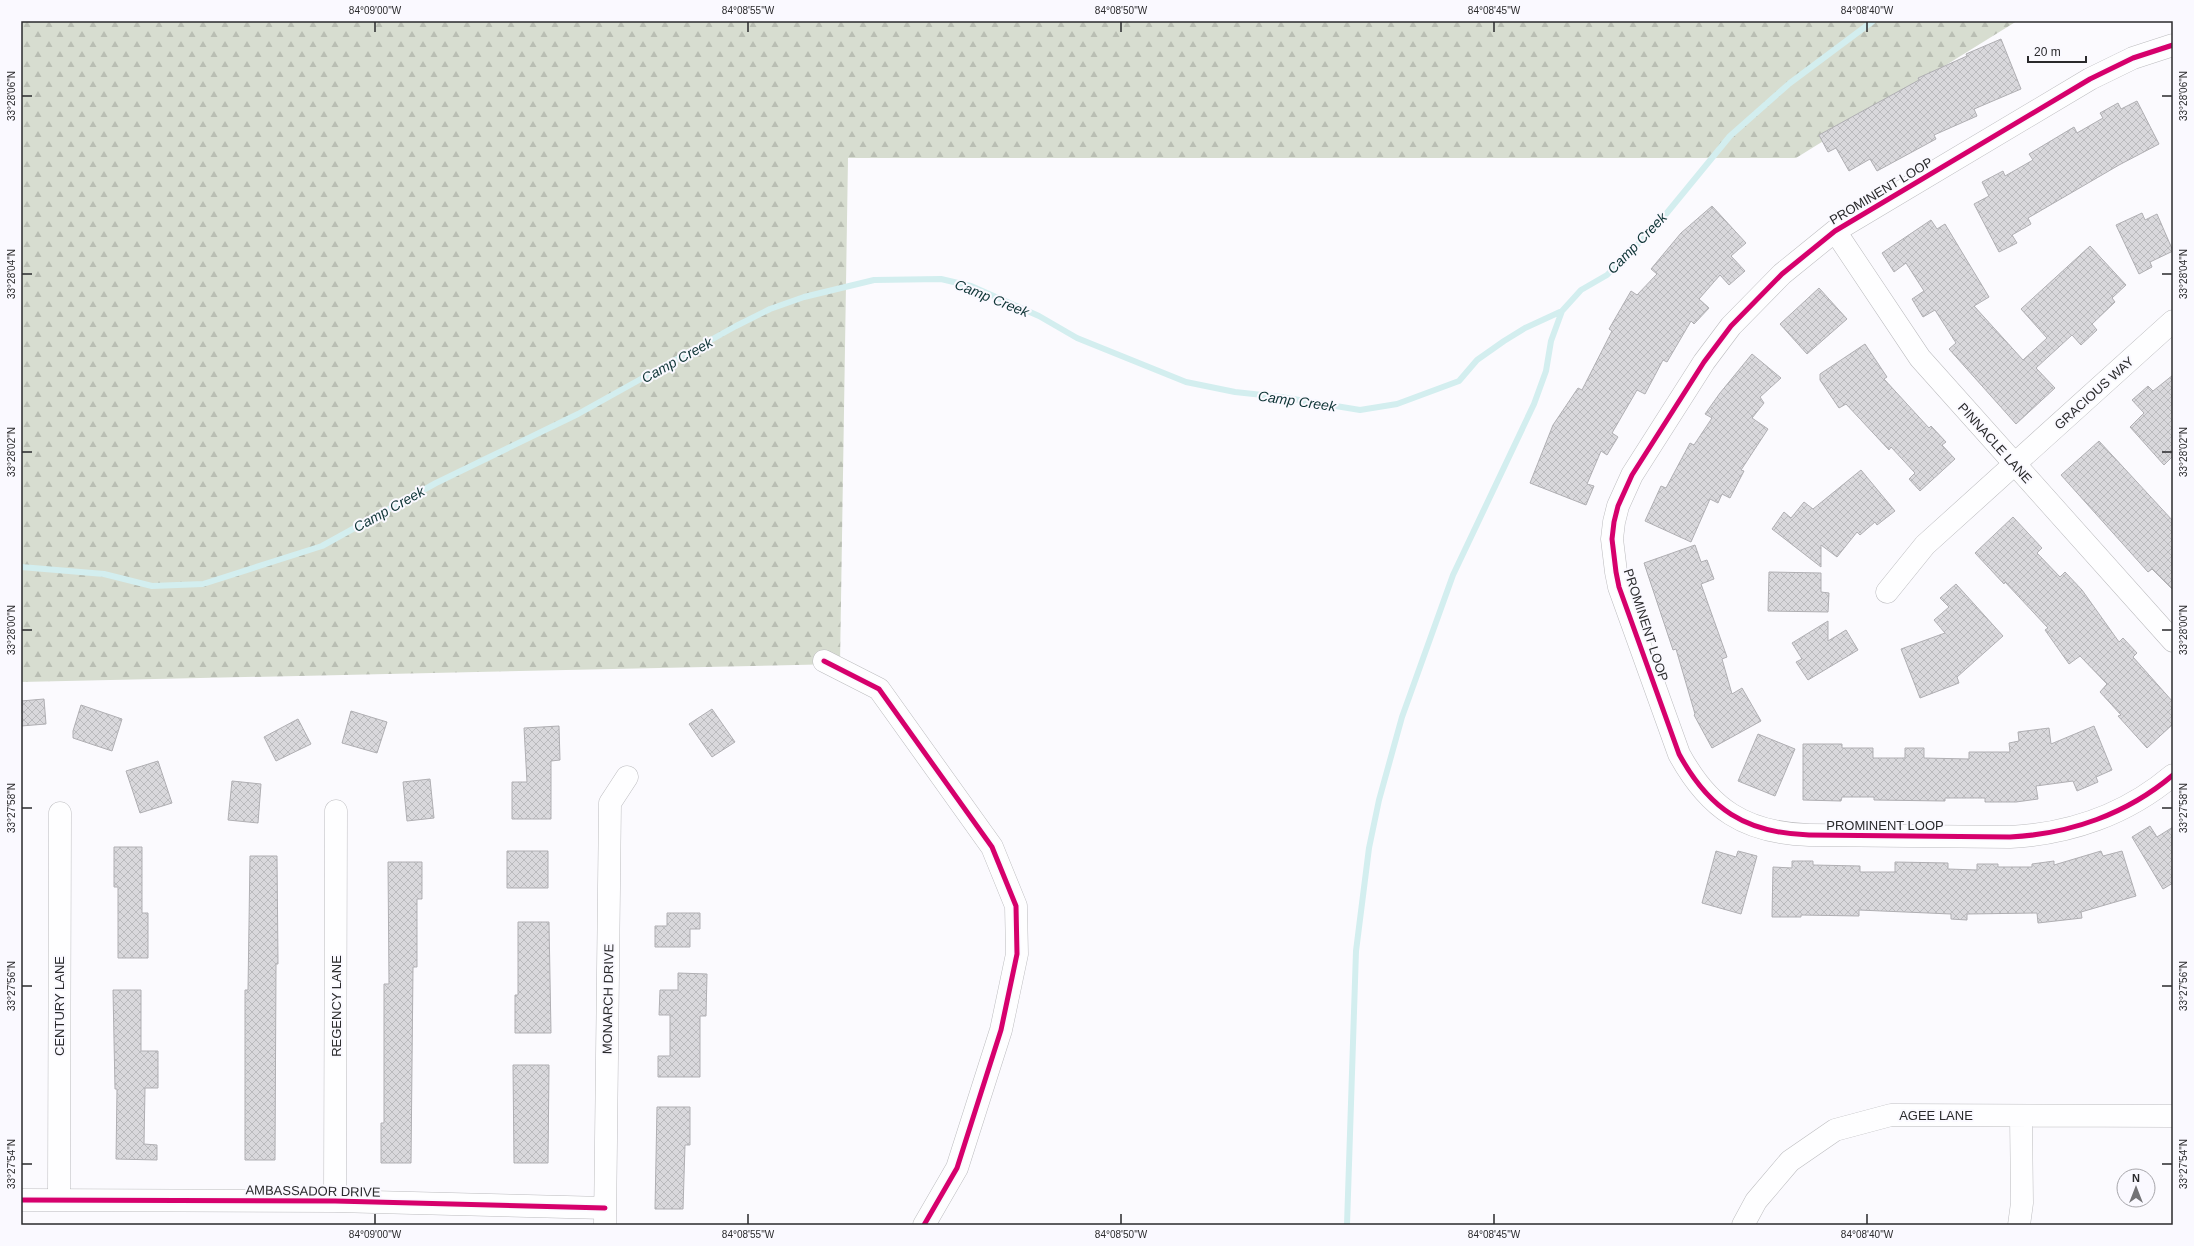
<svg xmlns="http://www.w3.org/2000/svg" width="2194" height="1246" font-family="Arial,sans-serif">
  <defs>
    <pattern id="forest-firs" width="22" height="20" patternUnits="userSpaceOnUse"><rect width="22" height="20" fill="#d7ddd0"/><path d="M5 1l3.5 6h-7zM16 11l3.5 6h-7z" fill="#b9beb3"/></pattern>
    <pattern id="building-cross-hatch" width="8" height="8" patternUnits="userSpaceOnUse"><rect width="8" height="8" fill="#d9d8dc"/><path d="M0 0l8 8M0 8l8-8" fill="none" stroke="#bababd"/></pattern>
  </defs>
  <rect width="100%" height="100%" fill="#fbfafe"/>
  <path fill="url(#forest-firs)" d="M21,21H2017L1796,158H848L840,664L21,682Z"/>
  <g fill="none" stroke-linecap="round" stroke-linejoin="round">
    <path stroke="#d3eeef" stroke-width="6" d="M21,567L104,574L152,586L203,584L322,546L436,483L578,414L736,326L770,309L804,297L874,280L941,279L971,286L1039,316L1077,338L1186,382L1235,392L1281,397L1360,410L1397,404L1459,381L1477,360L1504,341L1525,328L1562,311L1581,290L1607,275L1657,225L1730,136L1790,83L1873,21
      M1347,1225L1356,951L1369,848L1379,800L1402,717L1453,575L1534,404L1546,371L1551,341L1562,311"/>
  </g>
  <path fill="url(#building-cross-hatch)" stroke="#b0afb3" d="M2001,39L2021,89L1974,109L1977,116L1934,135L1936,139L1877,171L1870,159L1849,171L1836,148L1828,152L1819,135L1919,80L1918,78L1967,56L1966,54Z
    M2137,101L2159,144L2119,165L2028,218L2031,224L2012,235L2017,243L1999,252L1974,204L1989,196L1982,182L2003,171L2005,176L2033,160L2029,154L2074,127L2077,133L2103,118L2100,113L2118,103L2121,109Z
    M1712,206L1746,243L1731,256L1745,271L1729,285L1720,275L1699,299L1709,308L1694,324L1691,321L1667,362L1663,360L1645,394L1637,390L1612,433L1618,437L1607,455L1601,451L1587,484L1594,486L1586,505L1530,483L1553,425L1578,388L1582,390L1612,331L1609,329L1631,291L1637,295L1657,274L1651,269L1681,233Z
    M2142,213L2145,220L2157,214L2173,251L2150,262L2152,267L2139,274L2116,225Z
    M1931,220L1937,229L1945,224L1989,297L1974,306L2023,360L2047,338L2021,309L2090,246L2126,285L2112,298L2115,302L2092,324L2097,330L2081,345L2072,335L2036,368L2055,388L2016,424L1949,349L1956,343L1935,310L1923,317L1912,299L1924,291L1906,263L1894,272L1882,253Z
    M1819,288L1847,319L1807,354L1780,324Z
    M1865,344L1887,377L1884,379L1929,428L1931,426L1946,442L1942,445L1955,459L1920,491L1909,479L1915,473L1891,447L1889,450L1846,404L1839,408L1820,380V374Z
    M1752,354L1781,378L1760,397L1764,403L1752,418L1768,429L1741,470L1744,471L1730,498L1722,494L1718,503L1710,499L1691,542L1645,521L1661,486L1666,488L1690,443L1694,445L1712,418L1705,414L1720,393Z
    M2173,375V456L2164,465L2130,427L2144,413L2132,400L2148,386L2153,391Z
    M2099,441L2173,521V590L2152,569L2148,572L2061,475Z
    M1861,470L1895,511L1877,525L1875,522L1860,535L1857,532L1837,557L1821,545V567L1772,529L1784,512L1791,518L1804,502L1813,509Z
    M2013,517L2042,548L2037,553L2060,577L2065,572L2082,590L2119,642L2123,638L2137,653L2133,657L2173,702V724L2147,748L2118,716L2121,715L2100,692L2107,684L2080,656L2069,664L2045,630L2048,628L2005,582L2004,584L1975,553Z
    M1695,545L1701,562L1707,560L1714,579L1701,584L1727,657L1722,659L1732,694L1742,688L1761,721L1712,748L1694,715L1695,714L1676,649L1673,650L1644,563Z
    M1769,572L1821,573V592L1829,593L1828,612L1768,611Z
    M1956,584L2003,636L1957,677L1959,683L1920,698L1901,649L1945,633L1934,620L1949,607L1940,598Z
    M1828,621V641L1846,630L1858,650L1808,680L1796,662L1802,659L1792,643Z
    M44,699L46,724L21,726V701Z
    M81,705L122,719L112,751L73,738V731Z
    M712,709L735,742L712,757L689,724Z
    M351,711L387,722L377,753L342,743Z
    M298,719L311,744L276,761L264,737Z
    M559,726L560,760L551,761V819H512V782H527L524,728Z
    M2094,726L2112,770L2096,777L2098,782L2077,791L2073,781L2036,786L2038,799L2016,802H1985V798H1945V801L1874,800V797H1842L1841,801L1803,800V744H1842V748H1873V758H1905V748H1924V758L1969,759V752H2010L2009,743L2019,741L2018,732L2049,728L2051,744Z
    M1758,734L1795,749L1775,796L1738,781Z
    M158,761L172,803L140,813L126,771Z
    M430,779L434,818L407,821L403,782Z
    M232,781L261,784L258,823L228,820Z
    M2150,826L2157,837L2173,827V883L2163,889L2132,837Z
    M114,847H142V913H148V958H118V887H114Z
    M507,851H548V888H507Z
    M1716,851L1736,857L1738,851L1757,856L1741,914L1702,903Z
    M2101,851L2103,856L2122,851L2136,896L2081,912L2082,918L2038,923L2037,913L1967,914V920L1951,919V914L1859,910V916L1801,915V917H1772L1773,867L1792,868V861H1813V865L1860,866V872H1895V862L1948,863V869L1977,870V864H1998V867H2032V864L2054,861V865Z
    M250,856H277L278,964H276L275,1160H245V990H248Z
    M388,862H422V899H417V967H413L411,1163H381V1123H384V984H389Z
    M667,913H700V929H690V947H655V926H667Z
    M518,922H549L551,1033H515V995H518Z
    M678,973L707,974L706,1016H700V1077H658V1056H670V1015H659L660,990H678Z
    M113,990H141V1051H158V1088H145L144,1144L157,1145V1160L116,1159L117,1089H115Z
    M513,1065H549L548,1163H514Z
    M657,1107H690V1145H685L683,1209H655Z"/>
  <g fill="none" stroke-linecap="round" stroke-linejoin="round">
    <defs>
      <path id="street" d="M2173,45L2133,58L2090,79L1835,231L1782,274L1731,326L1704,362L1632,475L1618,506L1614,522L1612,539L1616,572L1619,587L1679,754C1709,809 1745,833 1809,835L2010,837C2070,834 2127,814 2173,775
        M1835,231L1920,358L2173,641
        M1887,592L1925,545L2173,321
        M824,661L879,689L992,847L1016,906L1017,954L1001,1030L957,1168L924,1225
        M21,1200L335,1201L605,1208
        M59,1200L60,813
        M335,1201L336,811
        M605,1225L610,803L627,777
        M1743,1225L1756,1201L1790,1161L1835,1130L1891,1115L2173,1116
        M2019,1225L2022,1203L2021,1116"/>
    </defs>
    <use href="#street" stroke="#bcbcbf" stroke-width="23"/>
    <use href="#street" stroke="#fefeff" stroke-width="22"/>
    <defs>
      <path id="cycleway" d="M2173,45L2133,58L2090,79L1835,231L1782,274L1731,326L1704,362L1632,475L1618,506L1614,522L1612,539L1616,572L1619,587L1679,754C1709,809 1745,833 1809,835L2010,837C2070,834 2127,814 2173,775
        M824,661L879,689L992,847L1016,906L1017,954L1001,1030L957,1168L924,1225
        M21,1200L335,1201L605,1208"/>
    </defs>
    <use href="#cycleway" stroke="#faf9ff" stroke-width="8"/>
    <use href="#cycleway" stroke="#d6006c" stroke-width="5"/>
  </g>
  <path fill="none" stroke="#2a2a2c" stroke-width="1.5" d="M375,22V32M748,22V32M1121,22V32M1494,22V32M1867,22V32M22,96H32M2162,96H2172M22,274H32M2162,274H2172M22,452H32M2162,452H2172M22,630H32M2162,630H2172M22,808H32M2162,808H2172M22,986H32M2162,986H2172M22,1164H32M2162,1164H2172M375,1214V1224M748,1214V1224M1121,1214V1224M1494,1214V1224M1867,1214V1224"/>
  <g text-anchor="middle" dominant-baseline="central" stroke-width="4" stroke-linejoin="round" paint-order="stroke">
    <g font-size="13" fill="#2a2a2c" stroke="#faf9ff">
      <text transform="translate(1881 191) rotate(-31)">PROMINENT LOOP</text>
      <text transform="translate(2094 393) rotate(-42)">GRACIOUS WAY</text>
      <text transform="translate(1995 443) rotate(48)">PINNACLE LANE</text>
      <text transform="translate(1646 625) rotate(72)">PROMINENT LOOP</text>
      <text x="1885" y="825">PROMINENT LOOP</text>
      <text transform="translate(608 999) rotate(-89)">MONARCH DRIVE</text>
      <text transform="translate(59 1006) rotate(-90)">CENTURY LANE</text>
      <text transform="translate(336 1006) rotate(-90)">REGENCY LANE</text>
      <text x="1936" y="1115">AGEE LANE</text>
      <text transform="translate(313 1191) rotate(1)">AMBASSADOR DRIVE</text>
    </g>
    <g font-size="14" font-style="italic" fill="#0d3335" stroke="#faf9ff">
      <text transform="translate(1637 243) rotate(-46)">Camp Creek</text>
      <text transform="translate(992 298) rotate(22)">Camp Creek</text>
      <text transform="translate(677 360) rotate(-29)">Camp Creek</text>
      <text transform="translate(1297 401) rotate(8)">Camp Creek</text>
      <text transform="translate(389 509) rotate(-29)">Camp Creek</text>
    </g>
  </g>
  <rect width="2194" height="1246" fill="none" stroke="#faf9ff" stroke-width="44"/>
  <g transform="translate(2136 1188)"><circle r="19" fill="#faf9ff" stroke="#a7a6ab"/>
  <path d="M0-3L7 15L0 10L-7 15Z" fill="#737376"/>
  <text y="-6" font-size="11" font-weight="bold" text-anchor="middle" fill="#2a2a2c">N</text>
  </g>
  <path d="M2028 56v6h58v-6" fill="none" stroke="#2a2a2c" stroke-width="2"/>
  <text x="2034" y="56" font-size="12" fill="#2a2a2c" stroke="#faf9ff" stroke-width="3" paint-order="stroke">20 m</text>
  <rect x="22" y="22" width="2150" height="1202" fill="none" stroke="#2a2a2c" stroke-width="1.5"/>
  <g font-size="10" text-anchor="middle" fill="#2a2a2c">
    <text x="375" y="14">84°09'00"W</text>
    <text x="748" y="14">84°08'55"W</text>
    <text x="1121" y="14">84°08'50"W</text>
    <text x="1494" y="14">84°08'45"W</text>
    <text x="1867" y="14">84°08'40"W</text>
    <text transform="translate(11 96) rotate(-90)" y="4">33°28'06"N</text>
    <text transform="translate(2183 96) rotate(-90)" y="4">33°28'06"N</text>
    <text transform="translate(11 274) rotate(-90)" y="4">33°28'04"N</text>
    <text transform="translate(2183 274) rotate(-90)" y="4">33°28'04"N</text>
    <text transform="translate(11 452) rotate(-90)" y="4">33°28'02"N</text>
    <text transform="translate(2183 452) rotate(-90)" y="4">33°28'02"N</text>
    <text transform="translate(11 630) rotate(-90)" y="4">33°28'00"N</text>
    <text transform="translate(2183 630) rotate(-90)" y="4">33°28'00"N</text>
    <text transform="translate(11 808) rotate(-90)" y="4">33°27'58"N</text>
    <text transform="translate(2183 808) rotate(-90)" y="4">33°27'58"N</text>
    <text transform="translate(11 986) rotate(-90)" y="4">33°27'56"N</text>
    <text transform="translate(2183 986) rotate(-90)" y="4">33°27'56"N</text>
    <text transform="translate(11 1164) rotate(-90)" y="4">33°27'54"N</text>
    <text transform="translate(2183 1164) rotate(-90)" y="4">33°27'54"N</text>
    <text x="375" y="1238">84°09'00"W</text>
    <text x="748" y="1238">84°08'55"W</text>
    <text x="1121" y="1238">84°08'50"W</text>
    <text x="1494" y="1238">84°08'45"W</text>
    <text x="1867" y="1238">84°08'40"W</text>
  </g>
</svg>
